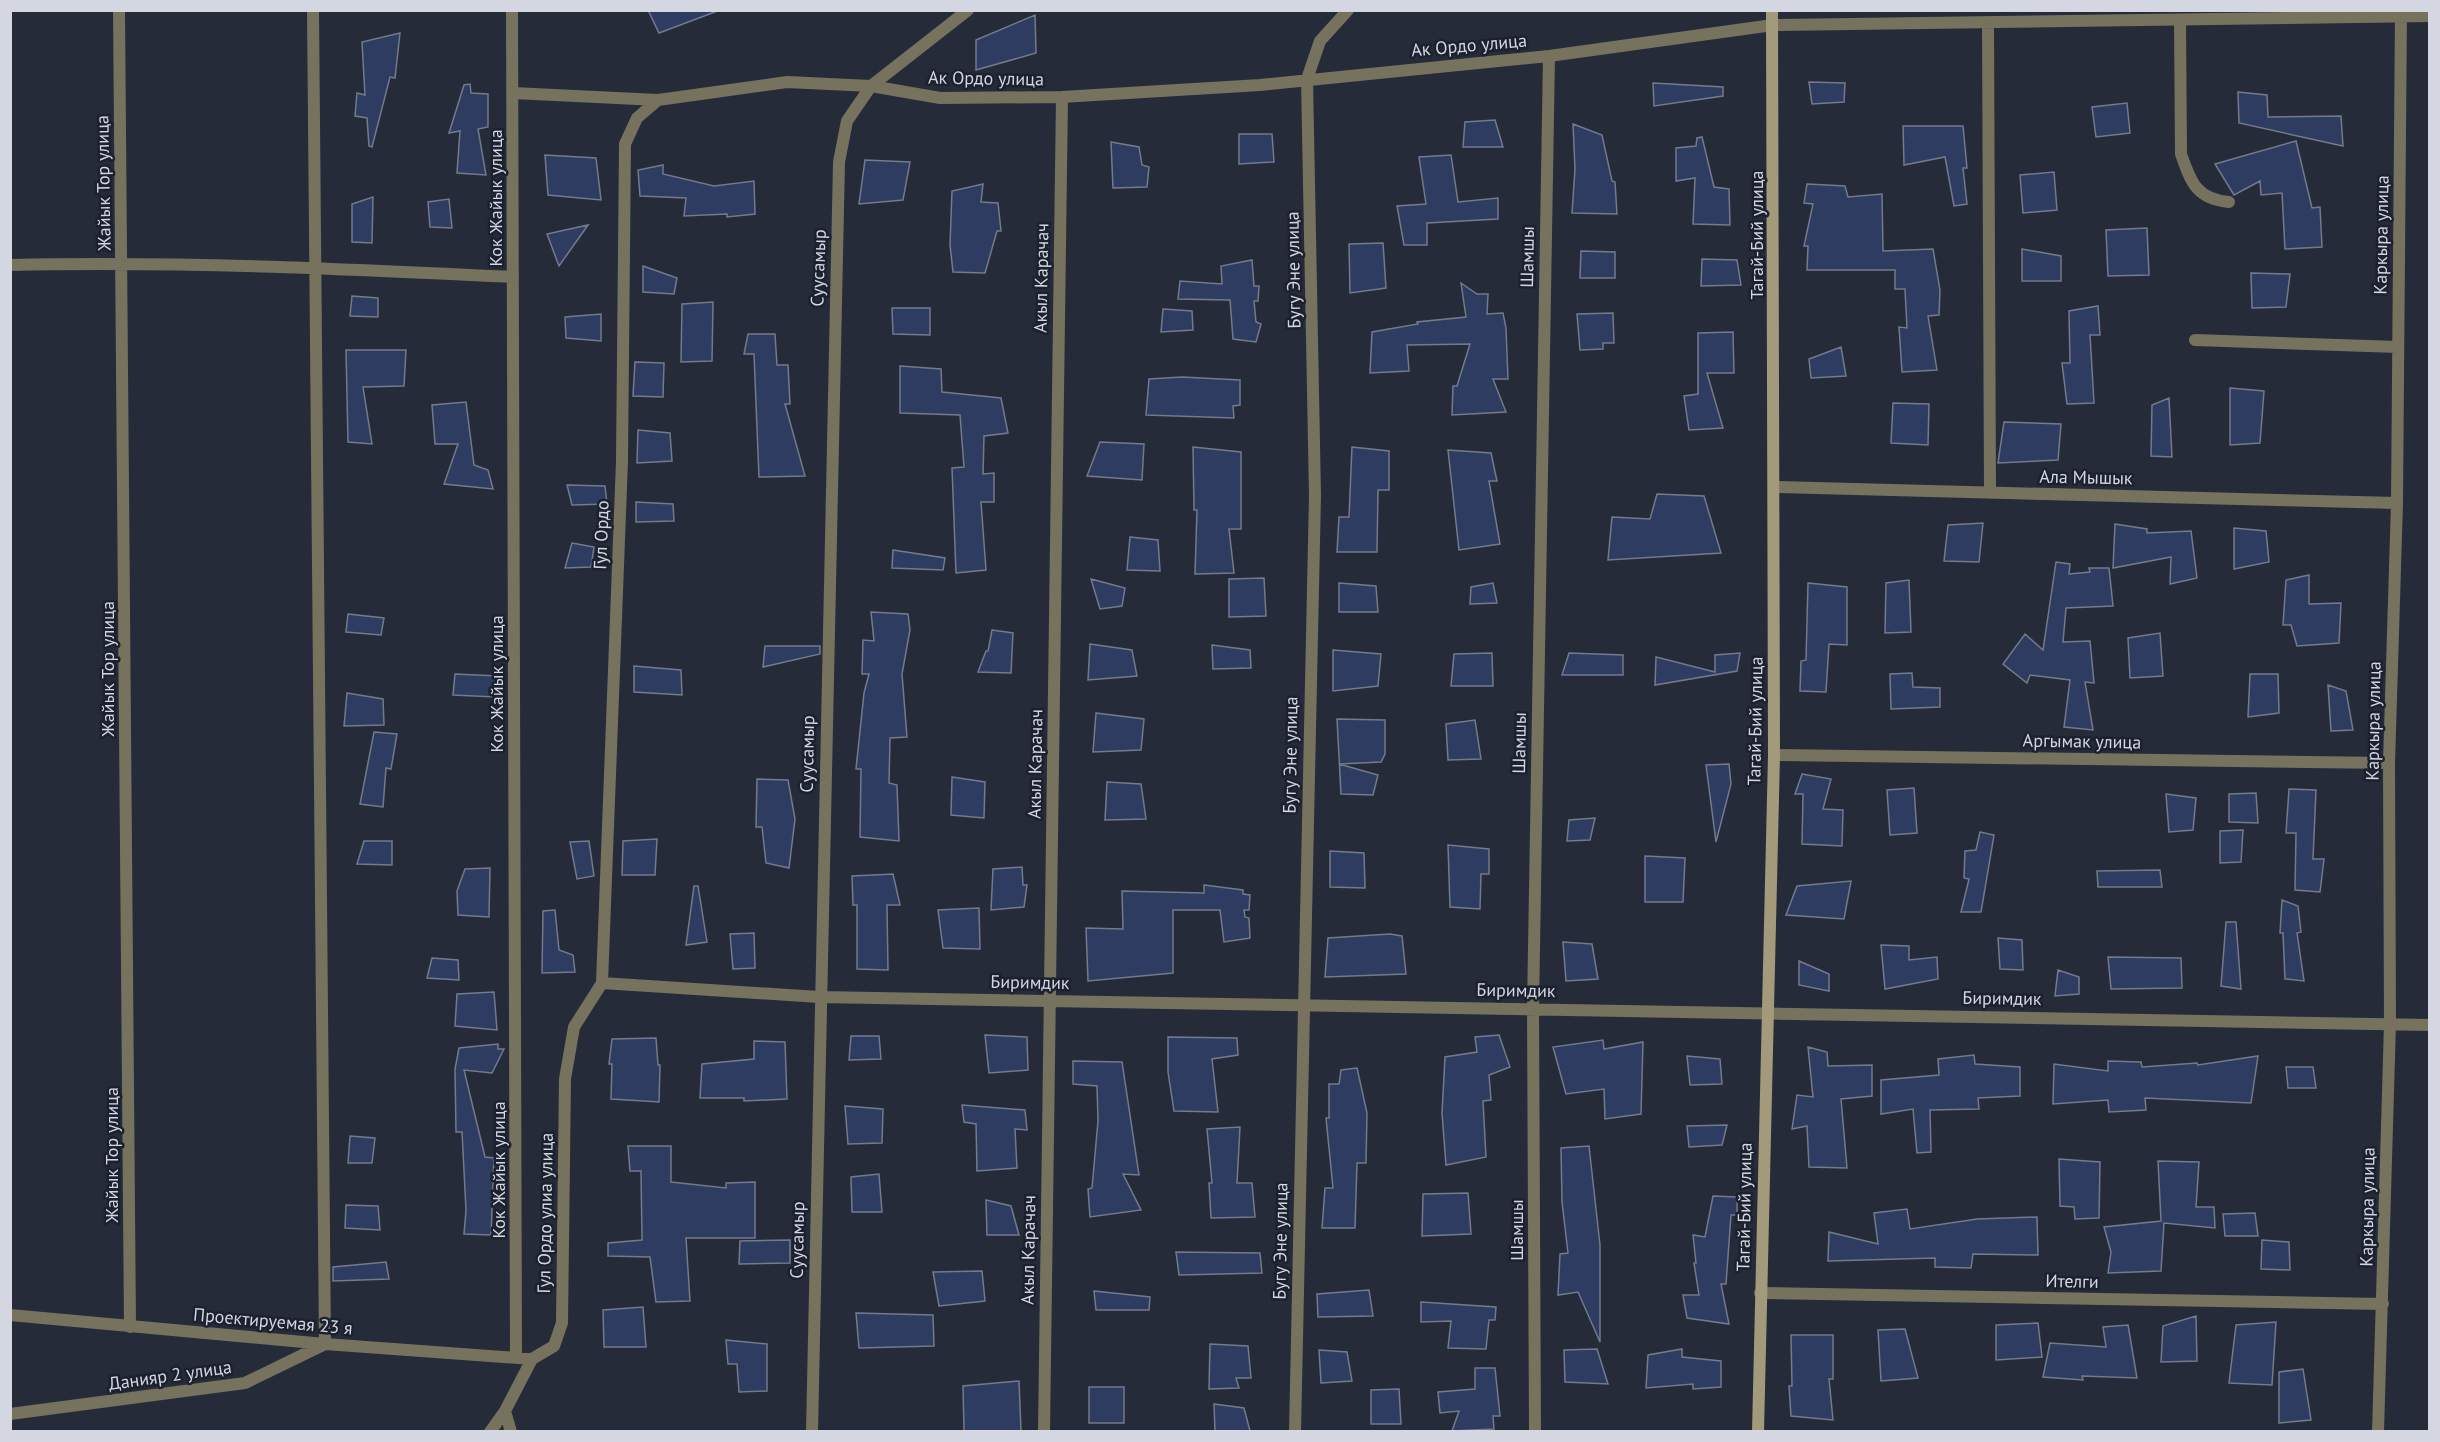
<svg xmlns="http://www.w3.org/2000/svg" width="2440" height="1442" font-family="'PT Sans',sans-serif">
  <rect width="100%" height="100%" fill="#252b39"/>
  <path fill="#2e3c61" stroke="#737a8b" stroke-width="1.5" d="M648,10H715V12L659,33Z
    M1035,15L1036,53L976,70V40Z
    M400,33L395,78L390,77L372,147L369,146L367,118L355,116L357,93L365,95L362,42Z
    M1809,82L1845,83L1844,102L1812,104Z
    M1653,83L1723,87V96L1654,106Z
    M470,84L471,93L488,94V127L478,129L486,175L457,173L460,131L449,133L464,85Z
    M2238,92L2267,95L2268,117L2341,116L2343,146L2239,123Z
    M2127,103L2130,133L2096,137L2092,107Z
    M1495,120L1503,147H1463L1465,122Z
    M1573,124L1602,135L1612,181L1615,182L1617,214L1572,213L1575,169Z
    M1903,126H1963L1967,168H1963L1967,204L1954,206L1945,157L1904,165Z
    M1239,134H1272L1274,162L1239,164Z
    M1702,137L1714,187L1729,189L1730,225L1693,224L1695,178L1676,181V148L1696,146L1697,138Z
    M2296,141L2312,208L2320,207L2322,247L2285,249L2282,193L2261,195L2260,181L2234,195L2215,164Z
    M1111,142L1139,147L1142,165L1149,167L1147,187L1113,188Z
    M545,155L596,158L601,200L548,195Z
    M1451,155L1458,202L1498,198V219L1427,223V245H1404L1397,206L1426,204L1419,157Z
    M865,160L910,162L903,200L859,204Z
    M663,165V174L714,186L754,181L755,214L727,217V214L684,216L686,198L640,196L638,170Z
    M2054,172L2057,210L2023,213L2020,175Z
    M983,184L981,202L998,203L1001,231H997L985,273L953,272L950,245L952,191Z
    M1807,184L1845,186L1848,197L1882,194L1883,251L1933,249L1940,290L1939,315L1928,316L1937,370L1902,372L1899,327L1907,328L1905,289H1895V270H1807L1808,246H1804L1813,204L1804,203Z
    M373,197L372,243L352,242V204Z
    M449,199L452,228L430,227L428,202Z
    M588,225L559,266L547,234Z
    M2147,228L2149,275L2108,276L2106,230Z
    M1383,243L1386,288L1350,293L1349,244Z
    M2022,249L2061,256V281H2022Z
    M1581,251L1615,252V278H1580Z
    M1702,259L1737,260L1741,285L1701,286Z
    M1252,260L1254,286H1259L1258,301H1254L1256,322L1261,324L1256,342L1233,339L1230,300L1178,299L1180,281L1222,284L1221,266Z
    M643,266L677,278L674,294L643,292Z
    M2251,273L2290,274L2286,307L2252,308Z
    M1461,283L1477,294H1488L1487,314L1503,313L1506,328L1508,379H1493L1506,412L1452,415L1453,386H1457L1470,344L1407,345L1409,371L1370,373L1372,332L1418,324L1417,322L1466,317Z
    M352,296L378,298V317L350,316Z
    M713,302L712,361L681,362L682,304Z
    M2098,306L2100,335H2090L2094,403L2067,404L2062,363H2070L2069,311Z
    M892,308H930V335L893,334Z
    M1163,309L1192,311L1193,330L1161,332Z
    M1613,313L1614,343H1603V349L1580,350L1577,314Z
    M601,314V341L566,338L565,317Z
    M1733,332L1734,373H1707L1723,428L1689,430L1684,396L1698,394V333Z
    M748,334H775L777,365H788L790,404H785L805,476L759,477L754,354H744Z
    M1841,347L1846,376L1811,378L1809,359Z
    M346,350H406L404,386L363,387L372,444L348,442Z
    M635,362L664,363L663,397L633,396Z
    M900,366L941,369L942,392L1001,398L1008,433L984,436L983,474L994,473V502H981L986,570L956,573L952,468L964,467L960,415L900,413Z
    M1182,377L1240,380V405L1233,406L1234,418L1146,415L1149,379Z
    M2230,388L2264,391L2260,443L2230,445Z
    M2169,398L2172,457L2151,456L2152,405Z
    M466,402L474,465L488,470L493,489L444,484L458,444H435L432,405Z
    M1893,403L1929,404L1928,445L1891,443Z
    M2004,422L2061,424L2058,460L1998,463Z
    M638,430L670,433L672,461L637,463Z
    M1100,442L1144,444L1142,480L1087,476Z
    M1193,447L1241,452V529H1229L1234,573L1195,574L1197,510H1194Z
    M1352,447L1389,451V490H1378L1377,552H1337L1339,517H1349Z
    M1448,450L1491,453L1497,481H1489L1500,544L1459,550Z
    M567,485L605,486L607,504L572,505Z
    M1657,494L1704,496L1721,553L1608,560L1612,517L1650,519Z
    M636,502L673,504L674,521L636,522Z
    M1983,523L1979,562L1944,561L1948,525Z
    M2115,524L2147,529V533L2191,531L2197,578L2170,584L2171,557L2113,568Z
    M2234,528L2266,531L2269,562L2234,569Z
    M1130,537L1158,540L1160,571L1127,570Z
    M572,543L594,547L591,567L565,568Z
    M893,550L945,558L943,570L892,568Z
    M2056,562L2070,564L2069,574L2090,572L2089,568H2109L2113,606L2066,608L2063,642L2090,641L2094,683L2085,682L2093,730L2064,727L2070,680L2030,675L2027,683L2003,664L2025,634L2043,650Z
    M2309,575V604L2341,603L2339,643L2297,646L2291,625H2283L2286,580Z
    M1264,578L1266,616L1229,617V579Z
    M1091,579L1125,588L1122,606L1100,609Z
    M1909,580L1911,632L1885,633L1886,583Z
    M1339,583L1376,586L1378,612H1339Z
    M1493,583L1497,603L1470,604L1471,587Z
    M1808,583L1847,587V645L1829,644L1826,692L1800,691L1801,661L1806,660Z
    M871,612L908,614L910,630L902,674L907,737L890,738L889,783L897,785L899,841L860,837L861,769H856L864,693L869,674H862L863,640L874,641Z
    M348,614L384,618L381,635L346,632Z
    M992,630L1013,633L1011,673L978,672L986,651H988Z
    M2160,633L2163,676L2130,678L2128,638Z
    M1090,644L1132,650L1137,676L1088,680Z
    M1212,645L1250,650L1251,668L1213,669Z
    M765,646H820V654L763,667Z
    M1333,650L1381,654L1378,686L1333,691Z
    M1492,653L1493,686H1451L1454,654Z
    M1569,653L1623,655V675H1562Z
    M1740,653L1737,671L1655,685L1656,657L1715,672V655Z
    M634,666L681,670L682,695L634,692Z
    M1912,673L1913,687L1940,688V707L1891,709L1890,674Z
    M455,674L498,676L496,697L453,695Z
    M2250,674H2278L2279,713L2248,717Z
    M2328,685L2346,691L2353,730L2331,731Z
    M347,693L383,699L384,725L344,726Z
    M1096,713L1144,719L1141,750L1093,752Z
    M1337,719L1385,720V754L1381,762L1339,764L1378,775L1373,795L1341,794Z
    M1475,720L1481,759L1448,760L1446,724Z
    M374,732L397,734L391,769L386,768L383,807L360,804Z
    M1729,764L1731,784L1716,842L1706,765Z
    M1802,774L1831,779L1823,809L1843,810L1842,846L1802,844L1803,794H1795Z
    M952,777L985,782L984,818L951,815Z
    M757,779L788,780L795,819L789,868L766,863L762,827H756Z
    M1107,782L1141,784L1146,819L1105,820Z
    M1914,788L1917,833L1890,835L1887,790Z
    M2289,789L2316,790L2313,859H2324L2320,892L2295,890L2296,833H2286Z
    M2256,793L2258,823L2229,822V794Z
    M2166,794L2196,798L2193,830L2169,832Z
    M1595,818L1590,840L1567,841L1569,820Z
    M2243,830L2241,862L2220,863V831Z
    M1980,832L1994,835L1981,912H1961L1969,879L1964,878L1965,851L1976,850Z
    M657,839L655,875H622L623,841Z
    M364,841H392V865L357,864Z
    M589,841L594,876L577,879L570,842Z
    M1448,845L1489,849V874H1481L1480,909L1450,907Z
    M1330,851L1364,853L1365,888L1330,887Z
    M1645,856L1685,858L1683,902H1645Z
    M1022,867L1023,885H1027L1024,907L991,910L993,869Z
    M490,868L489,917L458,915L457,891L465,869Z
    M2160,870L2162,887H2098L2097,871Z
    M893,874L900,905H887L888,970L857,969V905H853L852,876Z
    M1851,881L1844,919L1786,915L1797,886Z
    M1204,885L1243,890V894L1250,895L1249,910H1244L1245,917L1249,918L1250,938L1224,942L1220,910H1173V973L1088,981L1086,928L1123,929L1122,891L1204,893Z
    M694,886H698L707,942L686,945Z
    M2282,900L2298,906L2301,932L2297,933L2304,981L2285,979L2283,933H2280Z
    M979,908L980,949L943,948L938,910Z
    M555,910L559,950L573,955L575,972L542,973L543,911Z
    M2226,922H2236L2241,989L2221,986Z
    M754,933L755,968L733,969L730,934Z
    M1390,934L1402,936L1406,974L1325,977L1328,938Z
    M1998,938L2022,940L2023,970L2000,969Z
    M1563,942L1592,944L1598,979L1566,981Z
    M1881,945L1909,946V960L1937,957L1938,979L1885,989Z
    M2108,957L2181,958L2182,988L2111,989Z
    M432,958L458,960L459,980L427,978Z
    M1799,961L1829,974V991L1799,985Z
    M2058,970L2079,977V994L2055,996Z
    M494,992L497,1030L455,1026L457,994Z
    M985,1035L1027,1037L1028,1070L989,1073Z
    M1499,1035L1510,1067L1489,1075L1491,1100L1483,1101L1486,1157L1446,1165L1442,1113L1445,1057L1477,1052L1475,1037Z
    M851,1036H879L881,1059L849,1060Z
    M1168,1037L1237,1038L1238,1055L1212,1059L1218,1112L1174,1111L1168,1072Z
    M656,1038L658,1065H660L659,1102L611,1099L612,1064H609L612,1039Z
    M1603,1040L1604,1049L1643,1042L1641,1114L1605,1119L1604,1089L1566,1094L1553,1047Z
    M754,1041L785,1042L787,1099L744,1101V1098H700L702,1064L754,1059Z
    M498,1044V1049H504L492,1073L464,1070L485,1157L494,1158L491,1235L464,1234L466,1210L462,1132H456L455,1069L459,1048Z
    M1808,1047L1827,1052L1828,1066L1872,1065V1096L1841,1099L1847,1168L1809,1167L1807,1126L1792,1129L1797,1095L1813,1097Z
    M1974,1055L1975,1064L2020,1067V1096L1978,1098L1979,1109L1930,1110L1931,1152L1917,1153L1913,1109L1881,1114V1080L1939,1075L1938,1059Z
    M1687,1056L1720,1059L1722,1084L1690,1085Z
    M2258,1056L2251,1103L2145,1098L2146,1110L2109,1112L2108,1100L2053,1104L2054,1064L2108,1071V1061L2141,1062L2142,1067L2197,1063L2198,1065Z
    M1073,1061L1122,1062L1139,1175L1123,1174L1141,1210L1090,1217L1088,1189L1092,1188L1098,1121L1097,1086L1073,1084Z
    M2286,1067H2313L2316,1088H2288Z
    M1357,1068L1367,1113L1366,1163H1357L1355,1228H1322L1325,1188H1333L1326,1118H1329V1084H1339L1341,1070Z
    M962,1105L1025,1110L1027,1130L1015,1129L1017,1168L977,1171L976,1124L964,1122Z
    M845,1106L883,1109L882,1143L848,1144Z
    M1727,1125L1722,1145L1689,1147L1687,1126Z
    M1240,1127L1237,1183H1252L1255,1217L1211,1218L1209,1183H1212L1207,1129Z
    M350,1136L375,1138L372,1163H348Z
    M628,1146H671V1182L726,1188V1183L755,1182V1238H686L690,1301L656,1302L650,1257L608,1256V1243L642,1240L641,1171H630Z
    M1589,1146L1600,1245V1342L1578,1292L1558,1295L1560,1254L1568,1253L1562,1202L1561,1148Z
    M2059,1159L2100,1162L2099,1218L2075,1219L2074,1207L2060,1206Z
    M2158,1161L2199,1162L2196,1207H2214L2215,1228L2164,1223L2161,1271L2108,1273L2111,1252L2104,1227L2161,1221Z
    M879,1174L882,1212H852L851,1177Z
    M1468,1193L1471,1234L1422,1236L1423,1194Z
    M1713,1196L1737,1197V1215H1731L1726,1284H1721L1729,1324L1687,1318L1683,1295H1699L1694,1263H1696L1693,1235L1705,1237Z
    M986,1200L1011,1206L1019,1235H987Z
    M346,1205L378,1206L380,1230L345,1228Z
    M1907,1209L1910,1229L1977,1219L2037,1217L2038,1255L1973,1254L1971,1268L1935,1267V1258L1828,1261L1829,1232L1878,1244L1874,1213Z
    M2255,1213L2258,1236H2225L2223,1214Z
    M790,1240V1263L739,1264L740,1241Z
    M2262,1240L2289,1242L2290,1270L2261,1269Z
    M1176,1252L1260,1253L1262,1273L1179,1275Z
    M386,1262L389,1279L333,1281V1267Z
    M982,1271L985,1301L939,1306L933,1272Z
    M1369,1290L1373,1316L1318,1317L1317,1294Z
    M1094,1291L1150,1297L1149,1310H1096Z
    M1421,1302L1496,1307L1495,1320H1489L1486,1349L1448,1348L1451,1321L1421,1322Z
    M643,1307L646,1347H604L603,1310Z
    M856,1313L933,1315L934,1346L859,1348Z
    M2196,1316L2197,1361L2161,1362L2163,1326Z
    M2276,1322L2272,1385L2229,1383L2236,1325Z
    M2038,1323L2042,1357L1996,1360V1325Z
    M2128,1325L2137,1378L2082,1376L2083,1380L2043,1377L2050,1343L2106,1347L2103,1327Z
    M1905,1329L1918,1378L1881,1381L1878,1330Z
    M1791,1335H1833V1379H1829L1833,1420L1791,1416L1789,1386H1792Z
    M726,1340L767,1344V1391L739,1392L737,1364H728Z
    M1210,1344L1248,1346L1251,1378H1236L1239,1388L1209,1389Z
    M1597,1349L1608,1384L1565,1382L1564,1350Z
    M1682,1349V1357L1721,1361V1387L1693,1389V1384L1646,1388L1648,1355Z
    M1319,1350L1347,1352L1352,1381L1321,1383Z
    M1475,1368H1495L1500,1416H1493L1494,1429L1452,1431L1459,1411L1440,1413L1438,1392L1475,1389Z
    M2303,1369L2311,1420L2279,1423V1372Z
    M1019,1381L1021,1431H964L963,1386Z
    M1089,1387H1124V1423H1089Z
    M1399,1389L1401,1424H1371V1390Z
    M1214,1404L1244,1408L1250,1431H1215Z"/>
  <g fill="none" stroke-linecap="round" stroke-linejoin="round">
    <path stroke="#77725e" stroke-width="12" d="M2180,20L2181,154C2191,182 2196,199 2229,202"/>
    <path stroke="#77725e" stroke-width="12" d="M119,10L130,1327
      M512,10L516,1358
      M1988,22L1990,493
      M513,93L658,100L787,82L871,86L940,98L1062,97L1260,85L1549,56L1773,25L2430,16
      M10,265C178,261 346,269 513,277
      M2195,340L2398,347
      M1774,487L2397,503
      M1774,755L2389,763
      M602,983L819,997L2430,1025
      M602,983L622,461L625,144L637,118L658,100
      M1760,1293L2383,1304
      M10,1315L325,1344L532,1359
      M10,1414L245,1383L325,1344L313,10
      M490,1432L505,1411
      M511,1432L505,1411L532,1359L554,1346L562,1323L565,1079L574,1027L602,983
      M812,1432L839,162L847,121L871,86L968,10
      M1044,1432L1062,97
      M1295,1432L1315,495L1307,79L1320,41L1348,10
      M1535,1432L1533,1008L1549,56
      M2378,1432L2390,1024L2389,763L2397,503L2401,10"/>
    <path stroke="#a29a7a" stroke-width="12" d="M1758,1432L1774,755L1772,10"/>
  </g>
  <g text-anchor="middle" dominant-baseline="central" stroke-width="5" stroke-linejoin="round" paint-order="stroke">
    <g font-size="18" fill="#d4d7e1" stroke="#1c212f">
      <text transform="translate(1469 45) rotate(-5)">Ак Ордо улица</text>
      <text transform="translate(986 78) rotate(1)">Ак Ордо улица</text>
      <text transform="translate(103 183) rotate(-91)">Жайык Тор улица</text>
      <text transform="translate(495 198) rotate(-90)">Кок Жайык улица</text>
      <text transform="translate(1756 235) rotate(-90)">Тагай-Бий улица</text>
      <text transform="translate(2381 235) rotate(-89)">Каркыра улица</text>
      <text transform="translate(1527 257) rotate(-89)">Шамшы</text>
      <text transform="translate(818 268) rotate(-88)">Суусамыр</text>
      <text transform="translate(1293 270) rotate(-91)">Бугу Эне улица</text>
      <text transform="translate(1041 278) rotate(-89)">Акыл Карачач</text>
      <text transform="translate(2086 477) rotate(1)">Ала Мышык</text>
      <text transform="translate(601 535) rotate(-88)">Гул Ордо</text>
      <text transform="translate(107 669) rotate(-90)">Жайык Тор улица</text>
      <text transform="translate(496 684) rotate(-90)">Кок Жайык улица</text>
      <text transform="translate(1755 721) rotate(-89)">Тагай-Бий улица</text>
      <text transform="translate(2373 721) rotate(-89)">Каркыра улица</text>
      <text transform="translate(2082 741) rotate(1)">Аргымак улица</text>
      <text transform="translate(1519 743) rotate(-89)">Шамшы</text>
      <text transform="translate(807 754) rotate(-89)">Суусамыр</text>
      <text transform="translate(1290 755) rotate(-89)">Бугу Эне улица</text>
      <text transform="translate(1035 764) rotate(-89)">Акыл Карачач</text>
      <text transform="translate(1030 982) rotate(1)">Биримдик</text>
      <text transform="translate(1516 990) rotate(1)">Биримдик</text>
      <text transform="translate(2002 998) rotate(1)">Биримдик</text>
      <text transform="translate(111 1155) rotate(-90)">Жайык Тор улица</text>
      <text transform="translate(498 1170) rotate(-90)">Кок Жайык улица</text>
      <text transform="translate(1744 1207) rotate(-89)">Тагай-Бий улица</text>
      <text transform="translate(2367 1207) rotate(-89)">Каркыра улица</text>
      <text transform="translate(545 1213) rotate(-89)">Гул Ордо улиа улица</text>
      <text transform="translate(1516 1230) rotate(-90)">Шамшы</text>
      <text transform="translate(797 1240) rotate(-89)">Суусамыр</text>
      <text transform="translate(1280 1241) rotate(-89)">Бугу Эне улица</text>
      <text transform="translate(1028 1250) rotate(-89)">Акыл Карачач</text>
      <text transform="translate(2072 1281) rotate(1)">Ителги</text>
      <text transform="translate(273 1321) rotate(5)">Проектируемая 23 я</text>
      <text transform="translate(170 1375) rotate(-8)">Данияр 2 улица</text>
    </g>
  </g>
  <rect width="2440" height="1442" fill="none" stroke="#d4d7e1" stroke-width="24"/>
</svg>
